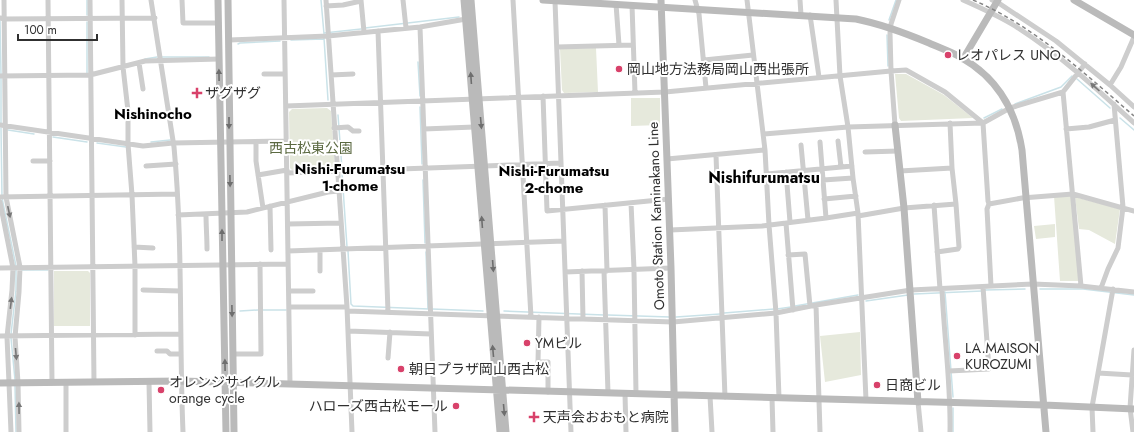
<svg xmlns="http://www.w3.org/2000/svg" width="1134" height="432" font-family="Jost,'Noto Sans JP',sans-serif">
  <rect width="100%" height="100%" fill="#fff"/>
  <path fill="#e6e9dc" d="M596,48L598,92L564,93L562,90L560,49Z
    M895,74H906L944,95L973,118L901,121L899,118Z
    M631,98H660V125L631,126Z
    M327,108L331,111L335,167L332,170H292L290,168L289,112L292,109Z
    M1054,196H1071L1079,281H1060Z
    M1075,197L1120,209L1115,244L1089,230L1079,229Z
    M1055,224V237L1036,239L1034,226Z
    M54,271H88L90,273V326H54Z
    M860,332L861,375L825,382L820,336Z"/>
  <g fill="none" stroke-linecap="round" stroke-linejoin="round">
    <path stroke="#cae2e8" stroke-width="1.5" d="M87,0V15
      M321,0L324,34
      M0,20L1,74
      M889,20L896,0
      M365,28L459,17
      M324,33L361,29
      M887,35L888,66
      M324,38L328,100
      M291,40L324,39
      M238,44L240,43L280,41
      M162,57H209
      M145,59L157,57
      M418,62L420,96
      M87,73V22
      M1,78V124
      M1077,79L1110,108
      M1015,104L1061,87L1072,76
      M420,107L422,164
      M338,115L342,169
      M984,118L1002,109
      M1120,118L1134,130
      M1,128L2,198L16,266
      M8,130L34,134
      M53,137L87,142
      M151,142L170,140
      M97,143L126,147
      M342,173L347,247
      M423,180L425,243
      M348,251L351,304L353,306L429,309
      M426,252L428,309
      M22,270H48
      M1040,289H1083L1134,295
      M985,290L1025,289
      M945,292L953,397
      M914,294L982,291
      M866,301L908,295
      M795,306L858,295
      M432,309L483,311
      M777,309L791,307
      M262,310H286
      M240,311L258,310
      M504,311L604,315
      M724,313L774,309
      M608,315L670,317
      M676,317L720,314
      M11,334L16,290V270
      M11,338L15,380
      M15,386L16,432
      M953,432V408"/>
    <path stroke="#cdcdcd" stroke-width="5" d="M4,0L6,197L20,267L19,292L15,337L18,383L19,432
      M48,0L52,383
      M90,0L94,382
      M122,0L123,67L128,111V144L132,195L135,266V335
      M151,0L174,147C183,242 179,337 183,432
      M182,0L183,23H219
      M284,0L290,384
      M326,0L347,307L352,432
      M361,0L364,32
      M403,0L406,28
      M513,0L531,317
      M695,0L699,14L706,88
      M747,0L765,150L769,225L776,313L779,398
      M800,0L801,15
      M836,0L840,76L848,127L853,178L858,213L866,400
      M963,0C981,8 999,16 1015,26C1059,54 1096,88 1134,123
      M992,0L997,2L1056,41L1110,85L1134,107
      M555,1L571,432
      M616,4L619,45
      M632,5L635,93
      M326,6L343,5L361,1
      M810,15L819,77
      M0,18L4,19L155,18
      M420,27L435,432
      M378,31L388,312
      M229,40L328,36L420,27L466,19
      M557,47L633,45
      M704,60L753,55
      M139,63L143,89
      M264,74H285
      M331,75L353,74
      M0,76L90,75L145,61L219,59
      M1110,85L1121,67L1134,37
      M1063,92L1081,286
      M543,96L547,211L669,199
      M286,106L665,92L891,71L906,70L945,92L983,123L988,201L989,204L987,209L991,286
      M0,125L143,146L173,143L286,141
      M895,125L891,71L890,33L891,24L899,0
      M334,128L348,127L353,131H359
      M424,129L474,127
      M1066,129L1089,127L1115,120
      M764,134L848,127L983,123L1010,108L1063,92L1085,64
      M838,141L841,167
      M256,142V161L263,208
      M820,142L826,218
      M801,145L808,220
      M865,152L898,151
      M716,155L725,397
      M667,159L765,150
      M33,161H50
      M146,166L176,164
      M900,171L952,168
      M786,172L790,222
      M287,173L485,166L561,163
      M767,174L852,166
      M258,175L287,170
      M823,180L853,178
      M0,197L177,194
      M824,199L856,196
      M0,202L13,268L12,290L7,337L9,383L11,432
      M631,203L634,269L636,394
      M989,204L1022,198L1073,194L1134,211
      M605,205L607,271
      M934,205L940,289
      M270,206L271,250
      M206,214C206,226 207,237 207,249
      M178,215L247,212L328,192L339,191
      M858,216L904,208L956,204L952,168L950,123
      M786,223L793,310
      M288,224L341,223
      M670,230L762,226L826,218L858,213
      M134,247L153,248
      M288,251L564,241
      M320,251V271
      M937,252L958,249L959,247L956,204
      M788,255L805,254L810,306
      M0,268L288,264
      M582,271L583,319
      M604,271L608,393
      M565,272L671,268
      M1101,288L1108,269L1118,248L1123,207L1114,104
      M942,289C944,337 951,384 950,432
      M143,290L180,291
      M289,291H313
      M816,305L820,432
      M289,307H347
      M347,311L673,322L776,313L816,305L911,290L1033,284L1081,286L1134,292
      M539,317L538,362H548V392
      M348,331L431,334
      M0,336L181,334
      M157,351H167L170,354H181
      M233,354H261L260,264
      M388,358L390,332
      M949,371L989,369L983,287
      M1098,373L1132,375
      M149,382L150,432
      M66,383V432
      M625,394L626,432
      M710,396L712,432
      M772,398L773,432
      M918,402L921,432
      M1093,432L1092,407L1113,289
      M1133,432L1130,408L1134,350"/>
    <path stroke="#bababa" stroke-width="7" d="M218,0L226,432
      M228,0L234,432
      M464,0L500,432
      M471,0L506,432
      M543,0L856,19C881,24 905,33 929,43C940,48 952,52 962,58C997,78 1016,111 1022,150L1046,432
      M661,0L671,268L675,432
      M1074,0L1134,35
      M963,59L998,0
      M895,125L904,208L918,402
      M0,383L181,381L1044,405L1134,409"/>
    <path stroke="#858585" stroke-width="1.5" stroke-dasharray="4 3" stroke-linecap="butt" d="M973,0C1034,26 1084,73 1134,116"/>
  </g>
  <defs><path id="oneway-solid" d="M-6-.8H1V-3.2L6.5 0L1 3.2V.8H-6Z"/></defs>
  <g fill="#6e6e6e">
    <use href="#oneway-solid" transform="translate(219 75) rotate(-91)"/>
    <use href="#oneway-solid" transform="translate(471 78) rotate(-94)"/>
    <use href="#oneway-solid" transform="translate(229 123) rotate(90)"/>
    <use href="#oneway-solid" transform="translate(481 123) rotate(85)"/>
    <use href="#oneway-solid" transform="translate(230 181) rotate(89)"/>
    <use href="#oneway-solid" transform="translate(482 222) rotate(-94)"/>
    <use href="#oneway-solid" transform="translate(222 235) rotate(-90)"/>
    <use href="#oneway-solid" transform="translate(493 266) rotate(86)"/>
    <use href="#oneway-solid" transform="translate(232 311) rotate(89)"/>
    <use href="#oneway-solid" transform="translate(493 351) rotate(-95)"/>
    <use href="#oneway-solid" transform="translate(225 365) rotate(-91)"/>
    <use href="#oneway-solid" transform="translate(504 410) rotate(85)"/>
  </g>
  <g fill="#777">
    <use href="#oneway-solid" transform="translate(1095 87) rotate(-138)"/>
    <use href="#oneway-solid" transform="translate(9 212) rotate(78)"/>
    <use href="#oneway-solid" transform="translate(11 303) rotate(-83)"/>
    <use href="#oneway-solid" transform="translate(16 354) rotate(85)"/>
    <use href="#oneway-solid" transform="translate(19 408) rotate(-91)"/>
  </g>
  <g fill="#d8416a" stroke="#fff" stroke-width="1.5">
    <circle cx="948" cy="55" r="4"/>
    <circle cx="619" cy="69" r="4"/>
    <path d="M195 87h4v4h4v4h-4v4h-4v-4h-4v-4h4z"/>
    <circle cx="527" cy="343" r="4"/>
    <circle cx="957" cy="356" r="4"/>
    <circle cx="401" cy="369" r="4"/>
    <circle cx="877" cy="385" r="4"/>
    <circle cx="161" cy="390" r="4"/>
    <circle cx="456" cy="406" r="4"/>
    <path d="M532 411h4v4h4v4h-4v4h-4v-4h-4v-4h4z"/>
  </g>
  <g text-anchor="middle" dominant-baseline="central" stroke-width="4" stroke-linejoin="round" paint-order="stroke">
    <g font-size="14" fill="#303030" stroke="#fff" text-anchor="start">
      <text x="956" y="55">レオパレス UNO</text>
      <text x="627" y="69">岡山地方法務局岡山西出張所</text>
      <text x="205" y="93">ザグザグ</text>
      <text x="535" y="343">YMビル</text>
      <text x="965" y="348">LA.MAISON<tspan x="965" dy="16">KUROZUMI</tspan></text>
      <text x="409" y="369">朝日プラザ岡山西古松</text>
      <text x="169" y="382">オレンジサイクル<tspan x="169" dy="16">orange cycle</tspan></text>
      <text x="885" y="385">日商ビル</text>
      <text x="448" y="406" text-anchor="end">ハローズ西古松モール</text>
      <text x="543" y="417">天声会おおもと病院</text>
    </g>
    <g font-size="14" fill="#5b6941" stroke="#fff">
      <text x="311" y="148">西古松東公園</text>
    </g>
    <g font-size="14" fill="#303030" stroke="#fff">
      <text transform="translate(656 216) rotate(-92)">Omoto Station Kaminakano Line</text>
    </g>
    <g font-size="15" font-weight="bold" fill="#000" stroke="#fff">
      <text x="153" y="114">Nishinocho</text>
      <text x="350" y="169">Nishi-Furumatsu<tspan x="350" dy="17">1-chome</tspan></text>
      <text x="554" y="171">Nishi-Furumatsu<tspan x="554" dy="17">2-chome</tspan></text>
    </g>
    <g font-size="16" font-weight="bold" fill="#000" stroke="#fff">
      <text x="764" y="177">Nishifurumatsu</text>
    </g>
  </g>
  <path d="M18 34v6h79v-6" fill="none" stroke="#303030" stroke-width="2"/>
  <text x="24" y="34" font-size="12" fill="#303030" stroke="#ffffff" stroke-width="3" paint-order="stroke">100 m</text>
</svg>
